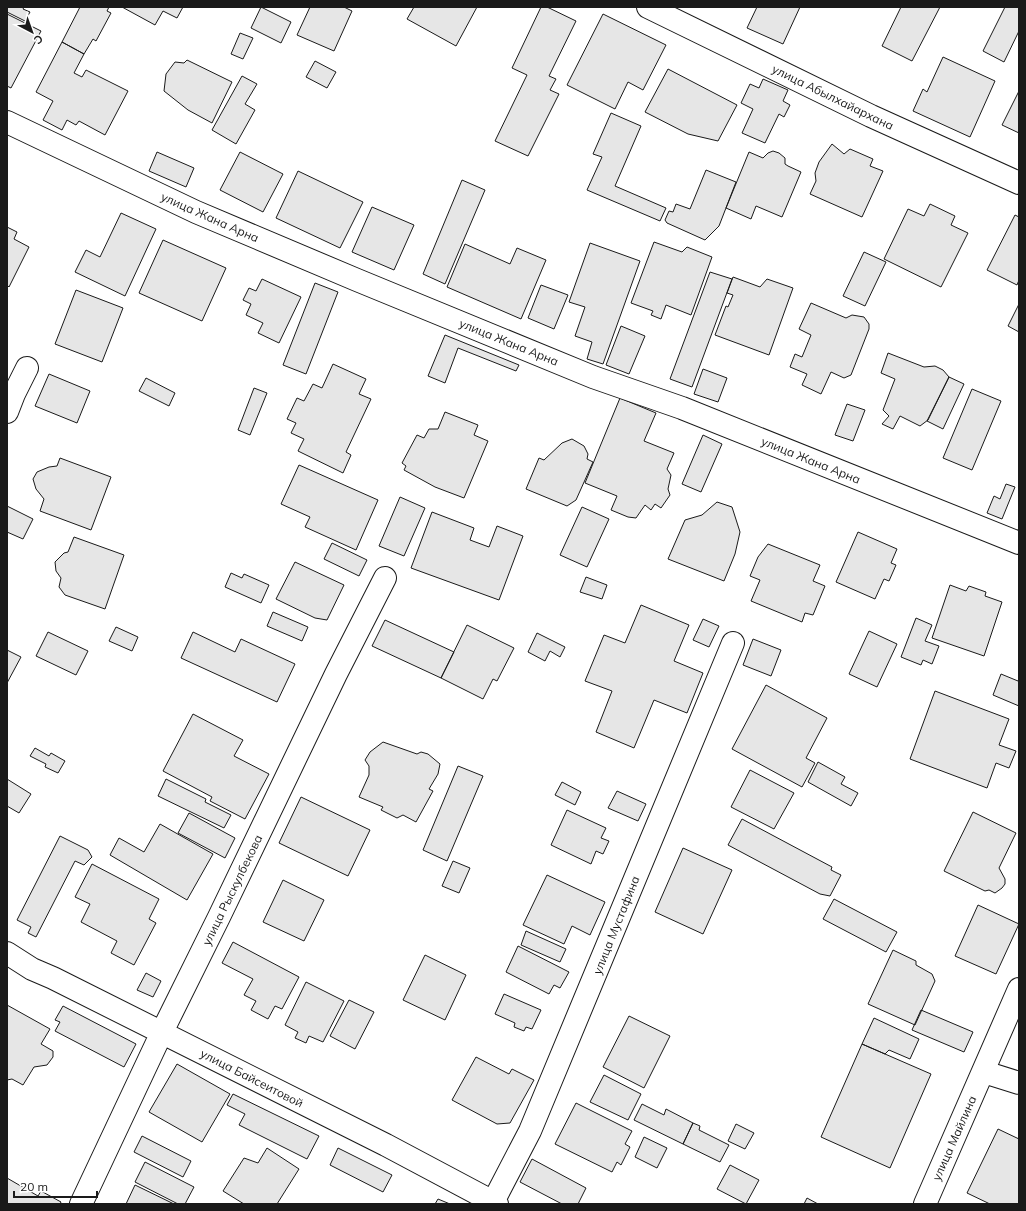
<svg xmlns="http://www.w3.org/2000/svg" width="1026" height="1211" font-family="Mulish,sans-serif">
  <rect width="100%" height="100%" fill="#fff"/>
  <path fill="#e6e6e6" stroke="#1a1a1a" d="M7,7H24L23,9L30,12L25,21L7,12Z
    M80,7H109L107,11L111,13L96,41L93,39L84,54L62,42Z
    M122,7H183L177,18L163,11L155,25Z
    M261,7L291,22L281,43L251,28Z
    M310,7H344L352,11L334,51L297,35Z
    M414,7H477L456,46L407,19Z
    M541,7H547L576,21L549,76L556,79L550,90L559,94L528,156L495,141L527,75L512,68Z
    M757,7H800L783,44L747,28Z
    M901,7H940L912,61L882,46Z
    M1005,7H1019V31L1004,62L983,51Z
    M7,14L41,31L11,88L7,86Z
    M603,14L666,45L643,90L628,82L615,109L567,85Z
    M240,33L253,38L243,59L231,54Z
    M62,42L84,54L74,73L82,77L86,70L128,91L105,135L79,121L76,125L67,120L62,130L43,120L53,101L36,92Z
    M943,57L995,81L970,137L913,111L923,89L927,92Z
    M187,60L232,82L212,123L188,110L164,91L166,74L175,62L184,63Z
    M315,61L336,72L327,88L306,77Z
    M668,69L737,105L718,141L688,134L645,112Z
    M242,76L257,84L245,104L255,110L236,144L212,130Z
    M763,79L788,90L783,101L790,105L784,117L779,114L765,143L742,133L753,109L741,103L750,84L759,88Z
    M1019,91V133L1002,125Z
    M611,113L641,126L615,186L666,208L660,221L587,190L602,157L593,154Z
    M832,144L844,154L850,149L873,159L870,166L883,171L862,217L810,194L816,181L815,173L819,162Z
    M773,151L779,153L785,158V164L788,166L801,172L782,217L756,206L751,219L726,208L749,152L763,158L768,153Z
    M157,152L194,168L186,187L149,171Z
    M240,152L283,174L263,212L220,190Z
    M706,170L736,182L719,226L705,240L667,223L665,220L669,211L673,212L676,204L690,209Z
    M298,171L363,202L340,248L276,218Z
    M462,180L485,190L445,284L423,274Z
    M930,204L955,216L951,225L968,233L941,287L884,259L908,209L924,216Z
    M372,207L414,225L394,270L352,252Z
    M121,213L156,229L125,296L75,272L86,250L100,257Z
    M1015,215L1019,217V280L1017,285L987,270Z
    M7,227L17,232L14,239L29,247L9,287L7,285Z
    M163,240L226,268L202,321L139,293Z
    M654,242L682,252L687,247L712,257L691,315L666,305L661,319L651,315L653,311L631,303Z
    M590,243L640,261L603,364L587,359L592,342L575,336L585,307L569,302Z
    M465,244L510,264L517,248L546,260L521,319L447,287Z
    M864,252L886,262L865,306L843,296Z
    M710,272L732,279L692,387L670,379Z
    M733,277L760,287L767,279L793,288L769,355L715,335L726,306L728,307L733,295L727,293Z
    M262,279L301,297L279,343L258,333L263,323L246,315L251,304L243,300L249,288L256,291Z
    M315,283L338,292L306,374L283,365Z
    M541,285L568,295L554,329L528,318Z
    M76,290L123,308L102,362L55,344Z
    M811,303L846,318L852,315L864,317L869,324V329L851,375L844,378L831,372L821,394L802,385L807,374L790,367L795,354L802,357L811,335L799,329Z
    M1019,304V332L1008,326Z
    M621,326L645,336L629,374L606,365Z
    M445,335L519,365L516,371L458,348L445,383L428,376Z
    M888,353L924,367L935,366L943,370L949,377L928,420L920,426L900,416L893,429L882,424L889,416L883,410L895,379L881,373Z
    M333,364L366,379L359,394L371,399L346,452L351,455L343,473L298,451L304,439L291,433L296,423L287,419L297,398L304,401L313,384L322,388Z
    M703,369L727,378L718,402L694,394Z
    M49,374L90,391L77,423L35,406Z
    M949,377L964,384L943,429L927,421Z
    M146,378L175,393L169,406L139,391Z
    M254,388L267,393L250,435L238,430Z
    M972,389L1001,401L972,470L943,458Z
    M620,398L656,413L644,441L674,453L667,469L671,475L668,489L670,495L661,508L655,504L651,510L645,505L636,518L628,517L611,510L617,496L585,483Z
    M847,404L865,410L853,441L835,435Z
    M445,412L478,425L474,435L488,441L464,498L435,487L404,470L406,466L402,463L417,435L424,438L429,429H438Z
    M703,435L722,444L701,492L682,484Z
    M572,439L584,446L588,454L587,459L593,462L576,500L567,506L526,489L539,458L544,460L562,443Z
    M60,458L111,477L91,530L40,511L44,499L36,489L33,479L37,472L49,467L57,466Z
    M299,465L378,500L356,550L305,527L310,517L281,504Z
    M1006,484L1015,487L1002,519L987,513L994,496L1000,499Z
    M400,497L425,508L404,556L379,546Z
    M717,502L732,507L740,532L735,554L724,581L668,559L685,520L702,515Z
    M7,506L33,519L23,539L7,532Z
    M582,507L609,519L587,567L560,555Z
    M432,512L474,528L470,540L489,547L497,526L523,536L499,600L411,568Z
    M858,532L897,549L891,563L896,565L889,581L884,579L875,599L836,582Z
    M74,537L124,555L105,609L65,595L59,587L61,578L56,571L55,562L64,553L68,552Z
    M332,543L367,560L359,576L324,559Z
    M768,544L820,565L813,581L825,586L813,615L805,613L802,622L751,601L760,580L750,576L758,557Z
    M295,562L344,585L327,620L315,618L276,599Z
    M231,573L242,578L244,574L269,585L261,603L225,587Z
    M586,577L607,585L602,599L580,592Z
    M950,585L966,591L969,586L986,592L985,596L1002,602L984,656L932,638Z
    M641,605L689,625L674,661L703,673L687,713L654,700L634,748L596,732L612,691L585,681L604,635L625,643Z
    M273,612L308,627L302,641L267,626Z
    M916,618L932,625L925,641L939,646L932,664L923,660L921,665L901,657Z
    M703,619L719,626L709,647L693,640Z
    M385,620L454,652L441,678L372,646Z
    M467,625L514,648L497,681L493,679L483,699L441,678Z
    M116,627L138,637L132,651L109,641Z
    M869,631L897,644L877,687L849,674Z
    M48,632L88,651L76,675L36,656Z
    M193,632L235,652L241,639L295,664L277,702L181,658Z
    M537,633L565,647L560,657L550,651L545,661L528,652Z
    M753,639L781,650L771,676L743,665Z
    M7,650L21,657L7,683Z
    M1001,674L1018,681L1019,679V706L993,695Z
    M766,685L827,718L806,758L815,763L802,787L732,749Z
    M935,691L1009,719L999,745L1016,751L1009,768L996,763L987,788L910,759Z
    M193,714L243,740L234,756L269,774L245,819L210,801L212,797L163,771Z
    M383,742L417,754L421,752L428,754L440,764L438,774L429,789L433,791L416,822L403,815L397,818L381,810L383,807L359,797L369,775V766L365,760L370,752Z
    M35,748L49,756L51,753L65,761L58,773L45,767L46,764L30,756Z
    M818,762L845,777L841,784L858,793L851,806L808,782Z
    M458,766L483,776L447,861L423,850Z
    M750,770L794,793L774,829L731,807Z
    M7,779L31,794L19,813L7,806Z
    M166,779L206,799L205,802L231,815L224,828L158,796Z
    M562,782L581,792L575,805L555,795Z
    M617,791L646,804L638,821L608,808Z
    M301,797L370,830L348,876L279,843Z
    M567,810L606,828L601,838L609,841L603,854L596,851L591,864L551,845Z
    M973,812L1016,833L999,868L1005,879V884L1002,888L995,893L989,890L985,891L944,871Z
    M189,813L235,838L225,858L178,833Z
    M742,819L832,867L831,870L841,875L830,896L820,894L728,845Z
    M160,824L213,854L187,900L110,855L119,838L144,852Z
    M60,836L88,850L92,857L84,865L75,861L36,937L28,933L31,927L17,920Z
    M683,848L732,870L703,934L655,912Z
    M453,861L470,868L459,893L442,886Z
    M92,864L159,899L149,919L156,923L134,965L111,953L117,941L81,922L90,904L75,897Z
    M547,875L605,902L590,935L572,926L564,944L523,925Z
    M283,880L324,900L304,941L263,922Z
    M834,899L897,932L886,952L823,919Z
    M978,905L1019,924L996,974L955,956Z
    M526,931L566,949L560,962L521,945Z
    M233,942L299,977L282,1009L275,1006L268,1019L251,1010L256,1001L244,995L253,979L222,963Z
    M518,946L569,972L560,988L554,985L549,994L506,972Z
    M893,950L916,961V965L932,974L935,981L915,1025L868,1004Z
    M425,955L466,975L445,1020L403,1000Z
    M146,973L161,981L153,997L137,990Z
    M306,982L344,1001L323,1042L309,1036L306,1043L295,1038L298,1032L285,1025Z
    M504,994L541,1010L532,1029L526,1027L524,1031L514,1027L515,1023L495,1014Z
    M349,1000L374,1012L355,1049L330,1036Z
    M7,1005L50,1029L41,1044L53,1051V1057L47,1065L34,1067L23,1085L12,1079L7,1080Z
    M63,1006L136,1044L124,1067L55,1031L60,1022L55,1020Z
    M921,1010L973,1032L964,1052L912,1030Z
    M629,1016L670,1036L644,1088L603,1067Z
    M874,1018L919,1039L910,1059L889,1050L885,1054L862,1044Z
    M862,1044L931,1074L890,1168L821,1137Z
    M476,1057L509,1074L512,1069L534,1080L510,1123L497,1124L452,1100Z
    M177,1064L230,1094L202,1142L149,1112Z
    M604,1075L641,1094L628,1120L590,1102Z
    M233,1094L319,1136L307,1159L239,1125L245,1114L227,1105Z
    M576,1103L632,1131L625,1144L630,1147L621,1165L617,1162L612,1172L555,1144Z
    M642,1104L664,1115L666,1109L693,1123L683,1144L634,1120Z
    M693,1123L700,1126L699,1130L729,1145L720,1162L683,1144Z
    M736,1124L754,1133L745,1149L728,1141Z
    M998,1129L1019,1139V1204H990L967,1193Z
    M142,1136L191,1161L183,1177L134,1152Z
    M644,1137L667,1148L657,1168L635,1157Z
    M267,1148L299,1169L277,1204H244L223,1191L244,1158L258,1163Z
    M338,1148L392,1175L383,1192L330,1165Z
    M532,1159L586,1188L578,1204H562L520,1182Z
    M145,1162L194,1187L185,1204H178L135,1182Z
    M730,1165L759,1180L746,1204L717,1189Z
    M7,1178L38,1196L41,1191L61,1202L60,1204H7Z
    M135,1185L174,1204H126Z
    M807,1198L818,1204H804Z
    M438,1199L450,1204H435Z"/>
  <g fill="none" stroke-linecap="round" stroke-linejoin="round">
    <defs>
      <path id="minor" d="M648,7L871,116L1019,183
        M7,122L196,212L357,280L593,377L682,408L1019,543
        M7,412L14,394L27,368
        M7,953L32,969L53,978L386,1145L497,1204
        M984,1072L1019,1083
        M81,1204L162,1032L219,917L336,674L385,578
        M492,1204L530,1131L733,643
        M925,1204L1019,989"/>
    </defs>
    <use href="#minor" stroke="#1a1a1a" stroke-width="24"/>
    <use href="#minor" stroke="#fff" stroke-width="22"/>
  </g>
  <g text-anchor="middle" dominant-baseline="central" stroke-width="3" stroke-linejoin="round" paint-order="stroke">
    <g font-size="12" fill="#1a1a1a" stroke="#fff">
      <text transform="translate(833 97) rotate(26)">улица Абылхайархана</text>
      <text transform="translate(210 217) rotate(24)">улица Жана Арна</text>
      <text transform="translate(509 342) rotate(22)">улица Жана Арна</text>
      <text transform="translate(811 460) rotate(22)">улица Жана Арна</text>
      <text transform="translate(232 890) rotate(-64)">улица Рыскулбекова</text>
      <text transform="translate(616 925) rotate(-68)">улица Мустафина</text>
      <text transform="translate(252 1078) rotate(27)">улица Байсеитовой</text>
      <text transform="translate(954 1138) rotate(-66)">улица Майлина</text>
    </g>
  </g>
  <rect width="1026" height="1211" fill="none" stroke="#1a1a1a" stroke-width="16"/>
  <g transform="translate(32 32) rotate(139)" stroke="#ffffff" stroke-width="3" paint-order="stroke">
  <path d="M0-3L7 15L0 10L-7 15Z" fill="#1a1a1a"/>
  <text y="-6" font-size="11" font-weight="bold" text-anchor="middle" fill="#1a1a1a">С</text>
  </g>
  <path d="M14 1191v6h83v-6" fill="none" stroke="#1a1a1a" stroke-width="2"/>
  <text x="20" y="1191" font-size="12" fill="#1a1a1a" stroke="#ffffff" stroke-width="3" paint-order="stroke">20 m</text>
</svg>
